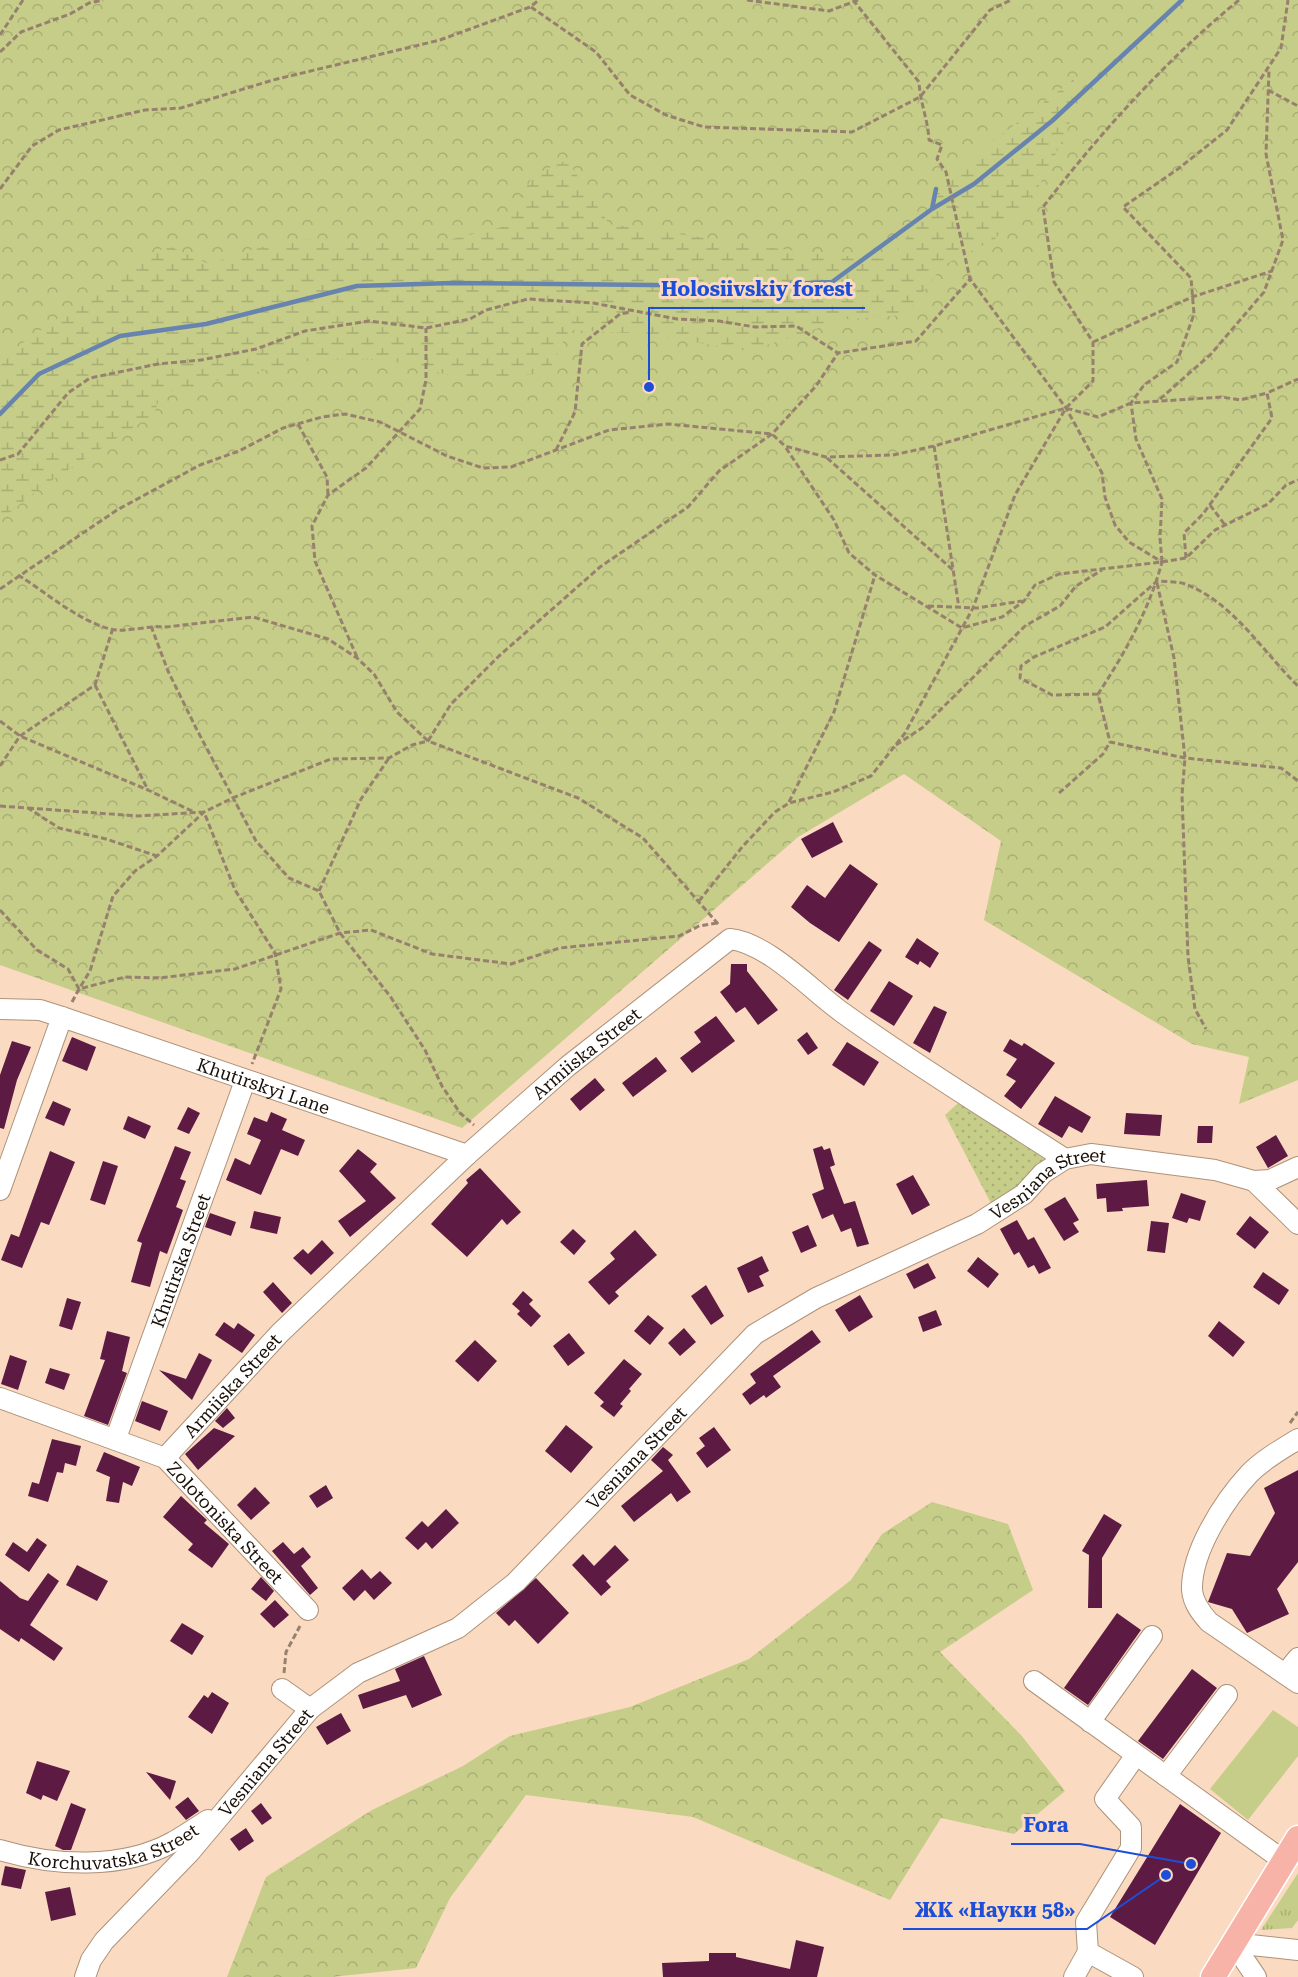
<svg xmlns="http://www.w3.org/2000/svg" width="1298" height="1977" font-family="'Roboto Serif',serif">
  <defs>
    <pattern id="grass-tufts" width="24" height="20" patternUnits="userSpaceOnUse" patternTransform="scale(1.5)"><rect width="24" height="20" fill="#c5cd88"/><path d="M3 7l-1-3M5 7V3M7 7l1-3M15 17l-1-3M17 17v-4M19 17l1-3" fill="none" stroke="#a9af74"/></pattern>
    <pattern id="forest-crowns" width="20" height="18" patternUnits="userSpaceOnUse" patternTransform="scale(1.5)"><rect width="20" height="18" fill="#c5cd88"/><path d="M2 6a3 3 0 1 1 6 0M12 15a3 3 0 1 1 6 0" fill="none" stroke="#a9af74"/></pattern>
    <pattern id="wetland-marsh" width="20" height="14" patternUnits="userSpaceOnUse" patternTransform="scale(1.5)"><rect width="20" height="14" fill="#c5cd88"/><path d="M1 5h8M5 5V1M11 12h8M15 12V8" fill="none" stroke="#a9af74"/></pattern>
    <pattern id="park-dots" width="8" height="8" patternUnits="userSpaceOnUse" patternTransform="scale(1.5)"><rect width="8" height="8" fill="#c5cd88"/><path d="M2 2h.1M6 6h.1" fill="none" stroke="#a9af74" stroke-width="1.8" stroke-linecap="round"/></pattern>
  </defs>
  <rect width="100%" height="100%" fill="#fadbc1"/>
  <path fill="url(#grass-tufts)" d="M1298,1873V1920L1292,1928L1261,1930Z"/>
  <path fill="url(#forest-crowns)" d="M0,0H1298V1080L1239,1104L1249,1057L1192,1044L984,920L1001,841L904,774L798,837L462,1128L0,965Z
    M932,1502L1008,1524L1033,1590L940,1652L1021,1735L1065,1791L1014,1834L941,1818L890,1900L693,1817L526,1795L450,1898L416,1968L332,1977H227L266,1877L372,1810L463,1766L510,1736L630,1707L749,1659L851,1580L882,1534Z"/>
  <path fill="url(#wetland-marsh)" d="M1074,79L1069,126L1043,181L995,239L944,265L905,315L847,319L748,351L646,334L569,330L548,373L465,379L384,359L312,360L161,393L154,414L43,486L0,520V351H11L80,303L134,261L169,246L209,264L286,239L436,243L506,226L533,175L567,160L609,224L816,254L890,259L961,166Z"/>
  <path fill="url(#park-dots)" d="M966,1096L1046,1146L1043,1173L996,1213L945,1115Z"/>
  <path fill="#c5cd88" d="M1273,1710L1298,1727V1756L1248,1820L1210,1789Z"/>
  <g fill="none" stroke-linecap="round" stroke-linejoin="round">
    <path stroke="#6783af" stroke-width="4.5" d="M932,209L936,189
      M0,414L39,374L120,336L206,324L357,286L452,283L748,286L832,282L932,209L974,184L1052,121L1182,0"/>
  </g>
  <path fill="#5d1a42" d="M833,822L843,842L812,858L801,839Z
    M850,864L878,884L839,942L810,923L791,907L807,885L825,898Z
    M917,938L939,953L930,968L920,961L918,965L905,957Z
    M869,941L882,950L848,1000L834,990Z
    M731,964H747V971L778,1010L758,1025L745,1007L736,1013L720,992L730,984Z
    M889,981L913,996L894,1026L870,1011Z
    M934,1006L947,1012L930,1053L913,1043Z
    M716,1016L735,1041L692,1073L680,1058L701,1042L694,1032Z
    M807,1032L818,1048L808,1055L797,1040Z
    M72,1037L96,1047L87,1071L62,1061Z
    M1010,1039L1022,1046L1024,1043L1055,1063L1021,1109L1004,1096L1016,1081L1006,1075L1017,1059L1003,1051Z
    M12,1041L31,1047L17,1080L4,1129L0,1128V1075Z
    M847,1042L879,1062L864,1086L832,1065Z
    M656,1057L667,1071L633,1097L622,1083Z
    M595,1078L605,1090L580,1111L570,1099Z
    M1055,1096L1091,1117L1082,1133L1069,1126L1062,1138L1038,1124Z
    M53,1101L71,1109L64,1126L45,1118Z
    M188,1107L200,1113L189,1134L177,1129Z
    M271,1112L287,1119L282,1130L305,1140L298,1156L281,1149L261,1195L226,1180L235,1158L250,1165L261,1140L247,1134L254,1117L267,1122Z
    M1126,1113L1162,1115L1160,1136L1124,1134Z
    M128,1116L151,1126L145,1139L123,1129Z
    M1198,1126H1213L1212,1143H1197Z
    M1276,1135L1288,1156L1268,1168L1256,1147Z
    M175,1146L191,1152L180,1179L186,1181L176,1207L183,1210L167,1254L160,1251L150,1287L131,1282L142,1243L137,1241Z
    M822,1146L824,1150L830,1148L835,1165L830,1167L844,1204L855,1201L869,1244L857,1247L851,1228L841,1232L833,1214L822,1219L812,1194L824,1189L813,1149Z
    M358,1149L377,1164L370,1172L396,1198L350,1237L338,1221L366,1201L339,1171Z
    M50,1151L75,1162L49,1225L41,1222L22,1268L1,1260L11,1234L19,1237Z
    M103,1161L118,1166L105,1205L90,1200Z
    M480,1168L521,1212L507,1225L502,1219L467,1257L431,1224L468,1183L466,1180Z
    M913,1175L930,1205L912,1215L896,1184Z
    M1147,1180L1149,1206L1122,1208L1123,1211L1107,1212L1106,1198L1097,1199L1096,1184Z
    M1181,1193L1206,1201L1200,1221L1189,1218L1187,1223L1172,1218Z
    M1065,1197L1079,1220L1073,1223L1079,1232L1064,1241L1044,1209Z
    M254,1211L281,1217L277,1234L250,1228Z
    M210,1213L236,1222L231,1236L205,1227Z
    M1250,1216L1269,1232L1255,1249L1236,1234Z
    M1017,1220L1028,1240L1034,1237L1051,1268L1039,1274L1034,1265L1028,1268L1019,1252L1014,1255L1000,1229Z
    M1151,1221L1169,1223L1165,1253L1147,1251Z
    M808,1225L817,1246L801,1253L792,1232Z
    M573,1229L586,1241L574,1255L560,1242Z
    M635,1230L657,1255L615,1292L619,1296L609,1305L588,1282L615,1259L610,1253Z
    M322,1240L334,1253L311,1275L293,1258L303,1249L308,1254Z
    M762,1256L769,1271L759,1276L764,1286L748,1293L737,1268Z
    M978,1257L999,1274L988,1288L967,1271Z
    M928,1263L936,1278L914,1289L906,1274Z
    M1263,1272L1289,1290L1279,1305L1253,1287Z
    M273,1282L292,1303L282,1313L263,1292Z
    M706,1285L724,1316L711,1325L691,1296Z
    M523,1291L533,1300L529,1304L541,1316L531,1327L517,1314L520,1311L512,1304Z
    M860,1295L873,1317L849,1332L835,1310Z
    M67,1298L81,1302L72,1330L59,1326Z
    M936,1310L942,1325L923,1332L918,1317Z
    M648,1315L664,1328L650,1345L634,1331Z
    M1219,1321L1245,1342L1233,1357L1208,1336Z
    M224,1322L234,1329L238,1323L255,1335L242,1353L215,1335Z
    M684,1328L696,1342L680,1356L668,1343Z
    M812,1330L821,1342L773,1376L781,1387L766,1398L764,1395L750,1405L742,1394L756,1383L750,1374Z
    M107,1331L130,1337L122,1371L127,1373L108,1425L84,1416L105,1360L100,1359Z
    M569,1333L585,1353L568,1366L553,1346Z
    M475,1340L497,1361L478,1382L455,1361Z
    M199,1353L212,1360L192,1400L159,1370L186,1379Z
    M10,1355L27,1361L18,1390L1,1384Z
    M624,1359L642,1374L629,1389L631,1391L620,1404L623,1406L614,1417L600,1406L604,1402L594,1393Z
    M50,1368L70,1374L64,1390L45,1383Z
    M142,1401L168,1411L160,1431L135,1421Z
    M227,1408L235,1418L223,1428L215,1421Z
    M566,1425L593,1447L571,1473L545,1451Z
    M714,1427L731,1450L707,1468L696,1453L705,1446L699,1438Z
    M214,1428L235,1436L198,1470L185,1454Z
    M52,1439L81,1446L76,1466L65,1463L63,1473L57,1472L48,1502L28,1496L32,1482L39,1484Z
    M663,1447L673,1455L668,1460L691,1492L677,1502L671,1493L634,1522L621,1506L663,1471L651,1460Z
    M104,1452L140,1467L132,1486L123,1482L119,1503L106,1501L110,1477L96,1471Z
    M1298,1470V1562L1277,1589L1289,1614L1247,1633L1232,1609L1208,1602L1227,1553L1250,1556L1275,1513L1264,1488Z
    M326,1485L333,1498L317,1508L309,1496Z
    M255,1487L270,1503L251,1520L237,1505Z
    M181,1496L207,1520L204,1523L229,1544L212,1568L188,1550L193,1544L163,1517Z
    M446,1509L459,1523L432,1549L426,1542L418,1550L405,1538L422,1521L428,1527Z
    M1104,1514L1122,1525L1102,1558V1608H1088L1089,1555L1082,1551Z
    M37,1538L47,1545L29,1572L5,1555L13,1542L27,1552Z
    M283,1542L294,1554L303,1547L311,1557L301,1566L318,1588L310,1595L272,1551Z
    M615,1545L629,1560L606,1581L611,1587L601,1596L572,1565L583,1554L594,1566Z
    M77,1565L108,1581L97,1601L66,1585Z
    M362,1569L371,1579L380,1571L392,1583L374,1600L365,1590L354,1601L342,1588Z
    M48,1573L59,1581L30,1625L63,1648L54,1661L21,1638L19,1642L0,1629V1581L20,1598L28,1601Z
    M261,1577L274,1591L266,1601L251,1589Z
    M536,1578L569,1613L538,1644L515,1620L509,1626L496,1613Z
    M275,1600L289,1615L274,1628L260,1614Z
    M1117,1613L1141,1630L1088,1705L1064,1688Z
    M182,1623L204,1636L192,1655L170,1641Z
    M424,1656L442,1695L412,1708L406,1695L363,1709L358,1695L400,1681L395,1669Z
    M1192,1669L1217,1688L1163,1759L1138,1741Z
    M212,1692L229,1703L212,1734L188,1717L204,1695L208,1698Z
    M341,1713L351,1731L327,1745L316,1727Z
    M37,1761L70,1771L57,1801L43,1795L41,1800L26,1793Z
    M146,1772L176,1781L170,1800Z
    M188,1797L199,1811L186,1820L175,1807Z
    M71,1803L86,1809L71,1850H63L55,1846Z
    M261,1803L272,1818L262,1825L251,1811Z
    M1180,1804L1221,1833L1155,1945L1110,1917Z
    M246,1828L254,1841L239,1851L230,1839Z
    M5,1866L26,1870L21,1889L1,1885Z
    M70,1887L76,1915L51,1921L45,1892Z
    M796,1940L824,1947L817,1977H663L662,1963L709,1961V1953H736V1957L790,1969Z"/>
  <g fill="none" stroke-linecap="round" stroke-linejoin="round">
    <defs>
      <g id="minor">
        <path id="s1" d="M0,1009L40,1010L62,1017L467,1155"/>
        <path d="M1254,1181L1298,1224"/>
        <path d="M0,1190L62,1017"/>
        <path id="s2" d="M0,1398L165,1458L308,1610"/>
        <path id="s3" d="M116,1438L245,1081"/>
        <path d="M1298,1439C1282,1449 1262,1460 1249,1474C1224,1501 1191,1552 1192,1590C1193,1603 1201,1613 1209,1622L1298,1683"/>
        <path id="s4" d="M165,1458L280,1333L467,1155L568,1066L730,939C768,943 812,991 843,1013C915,1065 991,1111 1065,1159"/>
        <path d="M1285,1674L1298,1658"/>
        <path d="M1034,1681L1284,1861"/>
        <path d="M282,1689L310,1709"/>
        <path d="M1090,1722L1152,1636"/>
        <path d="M1166,1776L1227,1695"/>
        <path id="s5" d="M0,1850C54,1866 122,1870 173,1842C185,1835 197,1827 208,1820"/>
        <path d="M1233,1943L1298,1950"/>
        <path d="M1233,1943L1256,1977"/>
        <path d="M1088,1952L1086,1922L1131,1848V1827L1105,1799L1136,1755"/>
        <path id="s6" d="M85,1977L91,1960L104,1941L190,1852L310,1709L358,1673L458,1628L516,1582L755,1334L816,1298L977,1224L1024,1194L1043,1173L1065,1159L1091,1154L1215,1170L1254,1181L1270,1180L1298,1167"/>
        <path d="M1074,1977L1088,1952L1133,1977"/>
      </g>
      <path id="major" d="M1213,1977L1298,1838"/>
    </defs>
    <use href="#minor" stroke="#ae9279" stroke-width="22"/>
    <use href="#major" stroke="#fff" stroke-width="27"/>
    <path stroke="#97816e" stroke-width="3" stroke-dasharray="6 3" stroke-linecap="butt" d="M747,0L829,11L858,0
      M853,0L919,82C920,102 928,120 929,140L942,145L937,159L946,172L970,279L1066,408L1102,473L1105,497L1115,525L1129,542L1162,562C1149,610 1125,653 1098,694L1110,742L1185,758L1281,768L1298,781
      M531,7L596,52L630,95L666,115L704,127L852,132L920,97L990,10L1011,0
      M0,35L23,0
      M0,52L21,32L70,14L89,3L103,0
      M1268,90L1298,106
      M0,189L32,146L59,130L145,110L181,108L273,80L440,40L530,7L539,0
      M1093,342L1192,297L1272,271
      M1160,399L1211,354L1264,292L1283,240L1266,154L1269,70
      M298,424L327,477L328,495
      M934,446L959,608
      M786,448L834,520L849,553L875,575L962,628L1002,617L1024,601L1035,585L1059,574L1162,562L1160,538L1162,499L1136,439L1131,403L1144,385L1177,362L1194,314L1191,278L1123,207L1178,169L1227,130L1281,48L1288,0
      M556,450L575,412L582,344L620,314L631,312
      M827,458L954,571
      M0,460L18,454L68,393L90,378L158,364L201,360L256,349L305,331L369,321L426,328L470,319L486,310L528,299L593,303L677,319L719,321L755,327L796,326L838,353L916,341L970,279
      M1210,505L1225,525
      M1186,558L1184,533L1203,514L1272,418L1267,393L1298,379
      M1162,562L1186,558L1215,530L1268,504L1286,485L1298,480
      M18,575C47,593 77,620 110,629C124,633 149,625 166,627L253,617L328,639L357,658L374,674L397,712L428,741L578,798L643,838L719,925
      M1157,583L1174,658L1185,758L1182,795L1188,957L1195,1009L1206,1029
      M0,589L117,510L200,465L239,451L283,428L322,417L345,414L380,422L447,456L483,468L511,467L609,430L668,424L772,434L785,446L826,457L893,455L934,446L1066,408L1098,417L1131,403L1222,397L1240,400L1267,393
      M928,606L977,608L1022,601
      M151,626L168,671L197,730L256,841L289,878L319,891L340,933L390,996L425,1050L442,1086L460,1113L474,1125
      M357,657L315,561L312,526L328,495L366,468L420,409L426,380V328
      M95,685L148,790
      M1098,694L1052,695L1020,678L1021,666L1034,657L1105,627L1157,581C1166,582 1177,581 1185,584C1233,602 1263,652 1298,686
      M0,721L20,736L148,790L194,812
      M896,745L922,728L1025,626L1060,606L1076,586L1102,570
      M0,766L20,736L95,685L112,631
      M1059,793L1103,754L1110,742
      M789,802L834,712L875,575
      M0,806L28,808L59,828L106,839L157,856
      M28,808L138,816L204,812L235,890L275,953L281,989L252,1064
      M319,891L361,799L389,758
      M699,901L743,846L775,812L789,803L833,792L871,776L905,733L973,608L1015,495L1066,408L1093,381V342L1054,282L1043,207C1101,132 1165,61 1239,0
      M0,910L37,950L68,969L79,989L90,971L113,896L135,871L157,856L204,812L235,797L331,759L389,758L412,745L428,741L451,704L499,656L600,567L688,507L719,471L772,434L816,386L838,353
      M72,1002L79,989L125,977L159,978L235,969L340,933L371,930L432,954L511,964L560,948L679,936L699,926L717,923
      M1290,1423L1298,1412
      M284,1673L286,1652L300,1626"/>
    <use href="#minor" stroke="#fff" stroke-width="20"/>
    <use href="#major" stroke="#f7b3a8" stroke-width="24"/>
  </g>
  <g text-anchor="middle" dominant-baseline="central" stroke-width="6" stroke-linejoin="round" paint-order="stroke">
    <g font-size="18" fill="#190f06" stroke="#fadbc1">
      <text stroke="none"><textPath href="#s4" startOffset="585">Armiiska Street</textPath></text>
      <text stroke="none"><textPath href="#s1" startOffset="276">Khutirskyi Lane</textPath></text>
      <text stroke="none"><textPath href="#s6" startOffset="1272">Vesniana Street</textPath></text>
      <text stroke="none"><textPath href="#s3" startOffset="189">Khutirska Street</textPath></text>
      <text stroke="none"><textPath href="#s4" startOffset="99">Armiiska Street</textPath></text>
      <text stroke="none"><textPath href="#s6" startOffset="768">Vesniana Street</textPath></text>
      <text stroke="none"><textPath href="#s2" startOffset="264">Zolotoniska Street</textPath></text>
      <text stroke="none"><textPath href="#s6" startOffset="282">Vesniana Street</textPath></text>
      <text stroke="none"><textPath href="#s5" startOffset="117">Korchuvatska Street</textPath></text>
    </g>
  </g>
  <path fill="none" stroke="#1d4ed8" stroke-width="2" d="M649 387L649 308H865M1191 1864L1080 1844H1011M1166 1875L1087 1929H903"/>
  <g fill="#1d4ed8" stroke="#fadbc1" stroke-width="2">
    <circle cx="649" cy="387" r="6"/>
    <circle cx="1191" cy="1864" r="6"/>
    <circle cx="1166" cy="1875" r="6"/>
  </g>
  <g font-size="20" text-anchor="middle" font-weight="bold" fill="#1d4ed8" stroke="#fadbc1" stroke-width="6" stroke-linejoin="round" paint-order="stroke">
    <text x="757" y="296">Holosiivskiy forest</text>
    <text x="1046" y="1832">Fora</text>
    <text x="995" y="1917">ЖК «Науки 58»</text>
  </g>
</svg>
